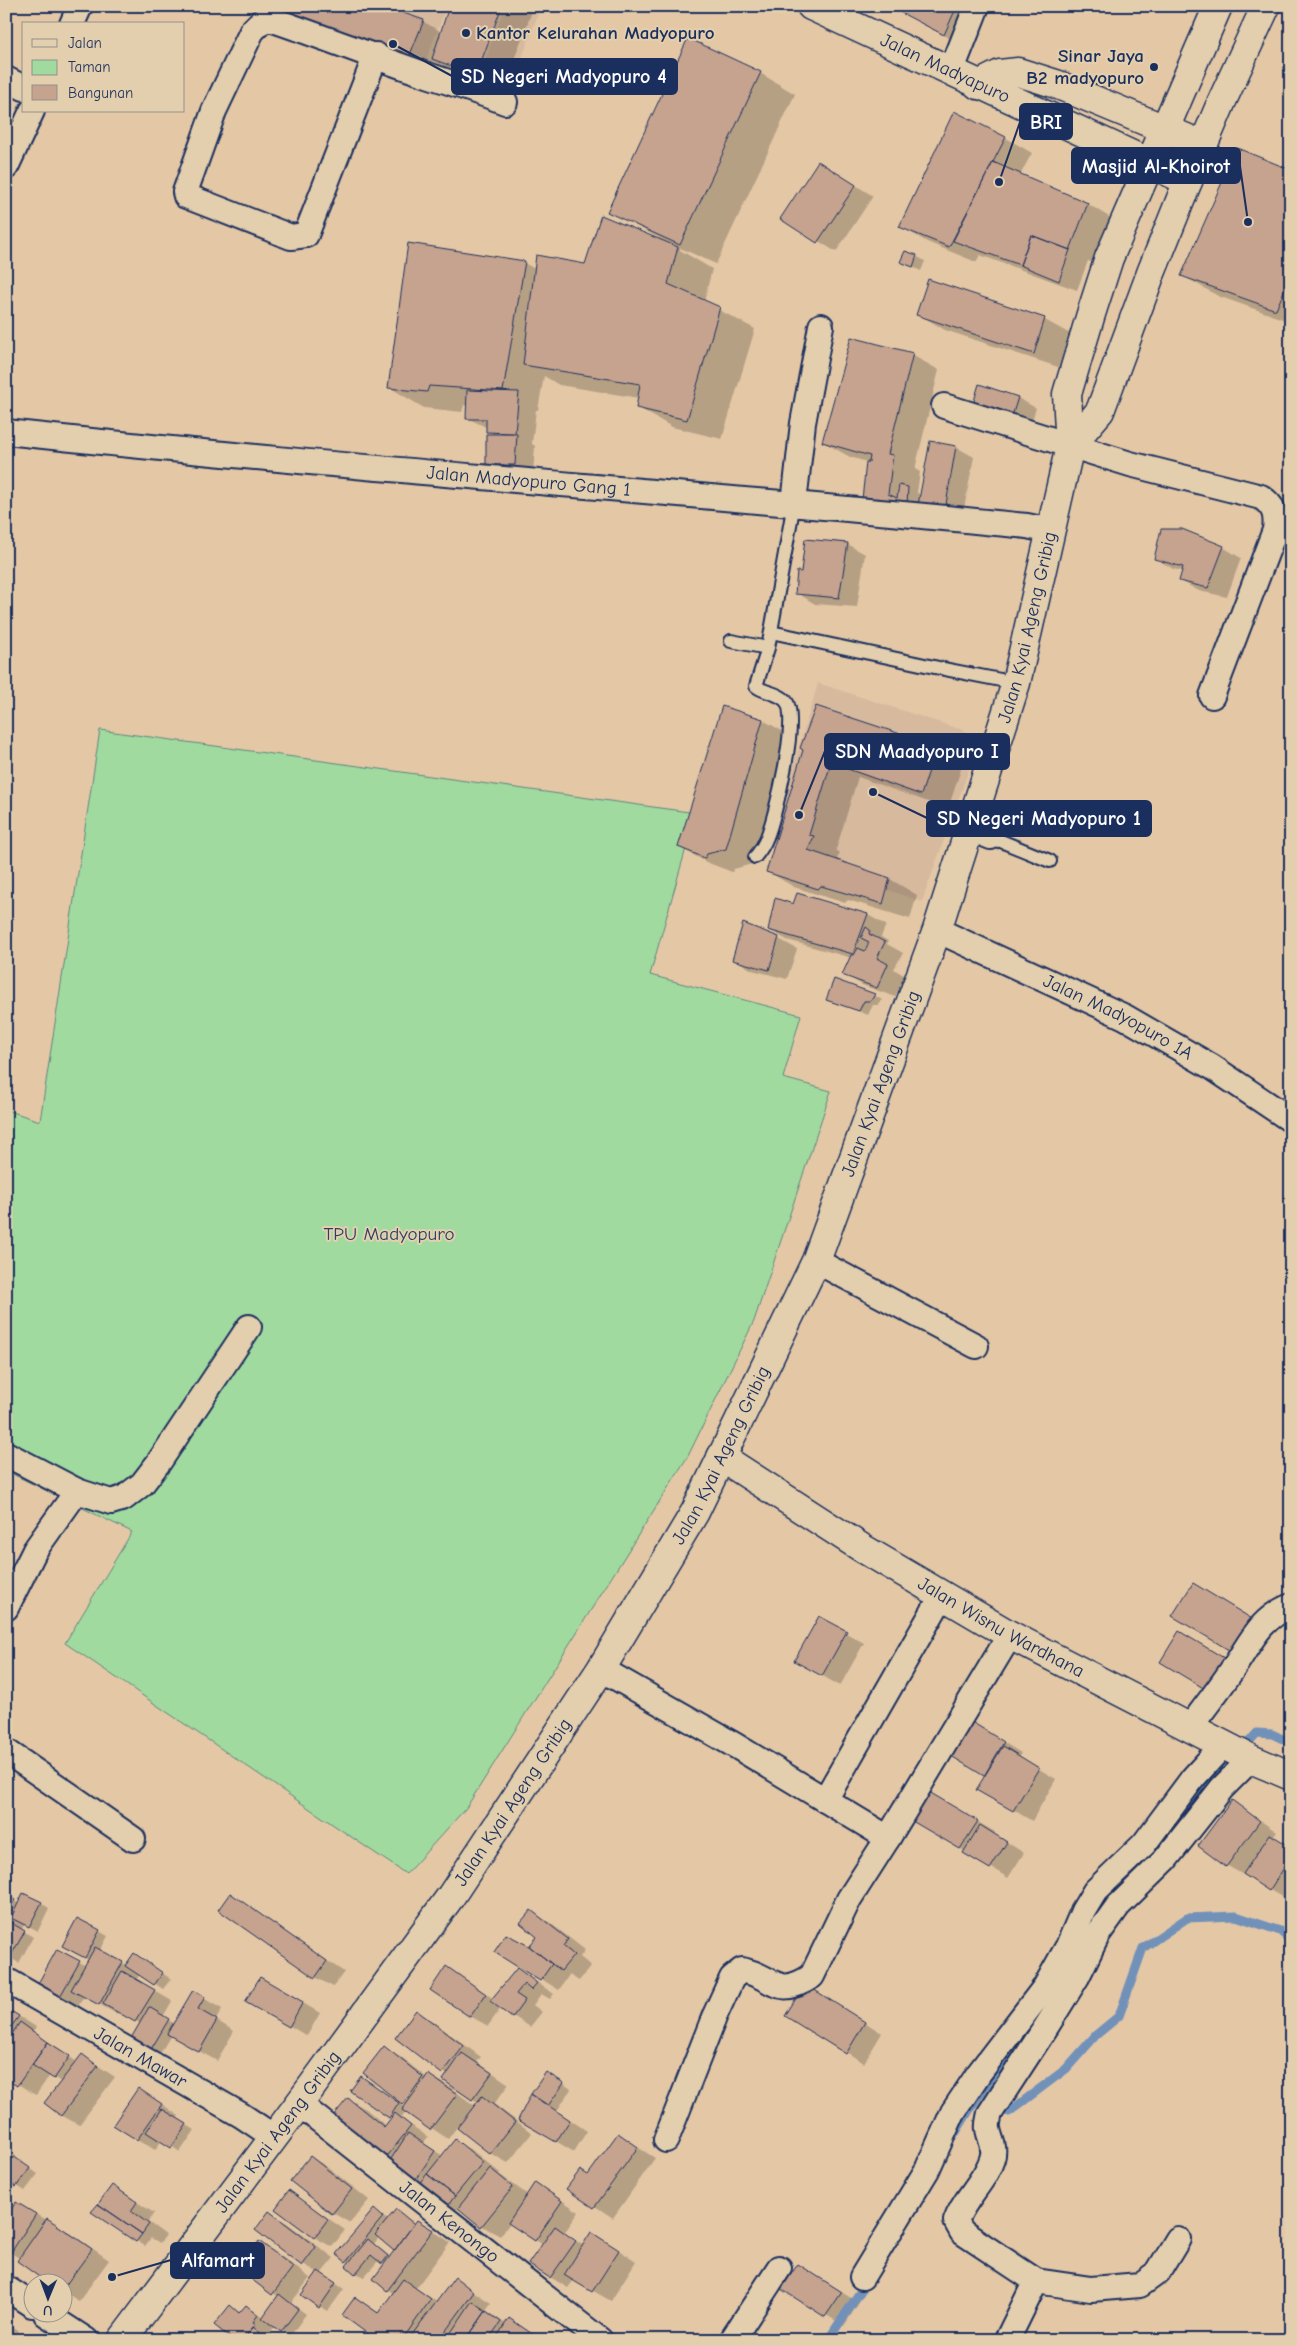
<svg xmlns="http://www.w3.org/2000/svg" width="1297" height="2346" font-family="'Comic Neue',sans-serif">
  <rect width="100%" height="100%" fill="#e4c8a6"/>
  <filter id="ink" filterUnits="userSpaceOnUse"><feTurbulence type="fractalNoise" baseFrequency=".02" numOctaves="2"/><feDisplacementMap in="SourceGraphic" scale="10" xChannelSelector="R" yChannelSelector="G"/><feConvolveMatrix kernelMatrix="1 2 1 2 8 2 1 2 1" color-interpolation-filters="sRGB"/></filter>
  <g filter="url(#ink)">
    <path fill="#d7ba9e" d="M287,6H447L423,68L283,19Z
      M505,6H541L508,97L475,87Z
      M818,683L981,736L922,902L769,848Z"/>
    <path fill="#a1da9f" stroke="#5e847e" d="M100,730L696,813L650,975L801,1015L783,1078L831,1091L754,1321L688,1456L466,1808L406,1874L65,1643L132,1532L6,1471V1110L40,1121Z"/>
    <path fill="#0003" fill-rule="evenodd" d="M290,6L380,7L424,22L442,32L450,6H534L503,89L460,74L448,67L445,76Z
      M889,6H990L971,50Z
      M760,73L795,94L716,264L680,248V250L712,269L704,302L755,329L722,439L672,427L637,407L639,398L559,385L544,376L538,410H536L532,444L535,446L533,475L505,474L487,464L495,435L488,431V428L467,418L468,406L464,405L462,412L424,408L389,387L524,263L535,269L586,265L658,240L659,238L608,211Z
      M1006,138L1032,153L1020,175L1088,204L1114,220L1097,264L1088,261L1077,290L980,255L976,262L927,242L901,227Z
      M819,162L873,196L836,252L782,218Z
      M1291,171V322L1218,296L1183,276Z
      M916,256L925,261L921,271L902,262Z
      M929,281L1045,320L1072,335L1061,368L945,330L918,314Z
      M912,355L939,370L915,469L920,472L917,493L921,495L956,447L974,457L962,519L863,500L867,462L850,457L823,442Z
      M1018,398L1036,408L1028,433L990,420Z
      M1182,531L1223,547L1241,558L1227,597L1199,591L1181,581L1183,571L1173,569L1155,558Z
      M847,544L865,554L857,607L815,604L797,593L802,573Z
      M817,708L937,747L963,763L948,809L858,777L836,850L840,853L836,861L890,879L917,895L910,919L848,900L845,903L794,887L767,871Z
      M763,720L789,735L752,864L734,869L732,872L706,862L679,847Z
      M798,895L868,915L886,925L881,937L888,941L887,944L903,953L894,969L905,976L895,997L862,985L844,974L852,958L787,940L769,930L794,905Z
      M744,925L779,939L797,949L787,979L752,970L734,959Z
      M874,995L882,1000L879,1005H873L868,1015L827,999Z
      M819,1618L864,1643L840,1686L795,1660Z
      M1271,1631L1252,1662L1234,1652Z
      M1180,1632L1241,1670L1223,1698Z
      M982,1729L1021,1753L1019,1757L1056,1779L1032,1821L978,1789L986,1776L945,1751Z
      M925,1791L995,1832L994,1834L1024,1853L1008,1878L909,1817Z
      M1233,1802L1277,1832L1273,1837L1291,1847V1895L1287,1900L1226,1865Z
      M230,1895L344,1972L333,1987L315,1977Z
      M6,1896L19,1904L41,1903L49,1908L38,1931L25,1924L21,1930L33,1937L19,1963L7,1956L6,1958Z
      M532,1912L549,1922L585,1950L580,1957L591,1966L579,1981L569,1975L559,1990L496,1951L529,1948L539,1937Z
      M99,1931L108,1936L100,1951L127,1966L143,1960L171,1979L163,1989L140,1974L136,1980L172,2001L163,2017L175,2024L193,1992L222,2009L216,2020L234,2031L217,2061L171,2035L159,2055L132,2040L141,2024L119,2011L117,2014L84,1996L76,2010L55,1998L58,1951L86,1966L89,1960L72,1951Z
      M446,1968L494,1999L517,1969L554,1994L550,1999L541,1994L533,2005L542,2012L530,2027L501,2008L488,2026L470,2016Z
      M260,1978L320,2013L307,2036L247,2001Z
      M823,1996L882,2033L864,2063L846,2052Z
      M6,2008L36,2027L33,2031L77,2062L82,2055L115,2077L79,2125L61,2115V2082L50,2075L36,2095L6,2077Z
      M417,2011L434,2022L481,2057L477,2062L509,2084L494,2104L532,2133L508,2163L490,2153L457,2127L448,2139L406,2111L401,2118L428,2137L423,2143L443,2156L455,2141L473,2151L500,2173L499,2174L528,2195L535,2184L553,2194L579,2212L564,2233L584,2246L609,2244L636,2261L611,2301L574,2280L568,2288L550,2277L543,2245L510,2223L500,2236L482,2226L459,2207L454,2213L393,2168L348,2099L366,2109L386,2126L392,2119L369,2083L407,2109L384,2048L402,2058L427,2078L429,2075L447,2085L475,2106L479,2103L445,2079L448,2075L396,2037Z
      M555,2078L571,2089L557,2111L587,2131L574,2152L519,2119Z
      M156,2100L179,2116L177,2119L195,2130L180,2152L162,2140L155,2150L137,2139Z
      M618,2135L655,2158L613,2218L568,2188L588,2176Z
      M14,2157L38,2174L25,2191L6,2179Z
      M311,2157L329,2168L369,2200L350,2223L333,2213Z
      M112,2186L154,2213L148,2222L166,2235L160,2243L151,2238L145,2246L137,2241Z
      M290,2192L345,2230L332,2247L314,2237Z
      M396,2210L415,2224L418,2221L450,2242L416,2288L437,2302L455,2279L491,2303L486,2310L506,2324L540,2340H378L356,2298L379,2313L394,2294L374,2279L385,2264L379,2260L364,2277L355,2273L347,2261L374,2211L388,2220ZM379,2237L396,2251L391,2257L374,2244Z
      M34,2213L66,2230L109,2260L79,2301L62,2291V2284L6,2250Z
      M269,2213L287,2223L334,2258L321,2274L344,2289L328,2311L320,2306L318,2273L303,2264Z
      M259,2243L277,2253L310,2278L291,2303L306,2314L289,2338L293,2340H287L290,2335L275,2326L270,2333L273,2335L270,2338L272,2340H235L231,2307L241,2313L246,2306L264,2317L279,2297L239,2269Z
      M816,2276L859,2303L844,2326L783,2288Z
      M6,2323L19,2331L14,2340H6Z"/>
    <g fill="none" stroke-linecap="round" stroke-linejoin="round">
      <path stroke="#7291b9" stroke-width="9" d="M1167,1831L1257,1733L1272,1734L1291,1743
        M1085,1934L1103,1901L1123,1880
        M995,2108L1009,2112L1066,2069L1096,2035L1119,2016L1143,1948L1187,1918L1236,1916L1280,1931L1291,1941
        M953,2137L975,2101L1011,2050
        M828,2340L868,2280"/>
    </g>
    <path fill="#c6a38e" stroke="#1b2f5e" d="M288,6H383L424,20L409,57L284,18Z
      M449,6H502L476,75L432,59Z
      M888,6H957L944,35Z
      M688,38L761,72L680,245L607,212Z
      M954,111L1006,137L949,247L899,227Z
      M1237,148L1291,170V274L1276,310L1181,276Z
      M818,161L856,185L817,243L780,219Z
      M993,162L1088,203L1070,250L1031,235L1020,265L953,241Z
      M601,215L678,247L668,284L720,307L687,420L636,408L640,384L523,365L536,255L585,264Z
      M1031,235L1070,250L1059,281L1020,265Z
      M408,243L525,261L503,391L429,386L427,392L388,388Z
      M905,251L917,255L913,267L900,262Z
      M928,279L1045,318L1034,354L916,315Z
      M851,337L913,353L888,454L893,455L888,494L897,498L899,485L908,487L907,504L862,500L866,462H869L870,456L822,442Z
      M979,384L1018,397L1010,423L971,411Z
      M467,390L519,392L515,433L486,432V419H466Z
      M486,434H517L515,465H486Z
      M930,441L956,446L945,510L918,505Z
      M1161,529H1182L1224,546L1208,588L1179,581L1183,567L1154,559Z
      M805,539L848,543L839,598L795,594L797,571L801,572Z
      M722,706L763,719L726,849L707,854L705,858L678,847Z
      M816,706L937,746L921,795L831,763L809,835L814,836L808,850L890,878L883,904L821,886L818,889L766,872L803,750L800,748Z
      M797,893L868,914L853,954L768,930L775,898L793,904Z
      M743,923L779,937L769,970L732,960Z
      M866,927L870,930L869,934L885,942L877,958L888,964L877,988L842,975L851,955H854L858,948L865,951L869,942L861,938Z
      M834,979L875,994L871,1001H864L859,1011L826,1000Z
      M1193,1583L1254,1620L1234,1653L1172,1616Z
      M819,1616L847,1631L822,1676L794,1661Z
      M1179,1631L1224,1658L1205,1689L1160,1662Z
      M964,1717L1004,1742L984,1776L943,1751Z
      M1003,1746L1039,1768L1013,1811L976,1790Z
      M924,1789L978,1821L960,1849L907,1818Z
      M1232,1800L1260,1821L1226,1867L1198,1846Z
      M980,1825L1007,1842L990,1869L963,1853Z
      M1270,1834L1291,1847V1857L1269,1891L1243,1874Z
      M23,1893L42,1902L29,1927L11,1918Z
      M230,1893L327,1961L315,1978L218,1910Z
      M6,1895L15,1900L6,1915Z
      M531,1910L568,1939L563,1946L574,1955L561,1971L529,1946L537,1937L520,1923Z
      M77,1918L100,1930L85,1958L62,1946Z
      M8,1921L25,1931L9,1959L6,1957V1925Z
      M506,1934L529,1946L552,1964L540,1981L494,1952Z
      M95,1947L123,1962L99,2005L71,1990Z
      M57,1949L80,1961L58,2000L35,1989Z
      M134,1953L163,1973L154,1985L125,1966Z
      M446,1966L486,1994L470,2017L430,1990Z
      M517,1968L537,1983L531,1990L524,1984L516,1994L525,2000L512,2018L490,2001Z
      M122,1971L155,1990L135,2022L103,2004Z
      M260,1977L303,2002L289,2027L245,2002Z
      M805,1984L865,2022L846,2054L785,2016Z
      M193,1990L205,1997L198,2009L217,2020L199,2052L167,2034Z
      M149,2007L169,2019L150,2051L130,2040Z
      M6,2008L19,2016L6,2034Z
      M416,2010L464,2046L442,2074L395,2038Z
      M20,2022L48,2042L17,2086L6,2079V2043Z
      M48,2042L70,2056L54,2079L32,2065Z
      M384,2046L423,2077L403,2105L363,2073Z
      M462,2053L492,2073L472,2100L443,2080Z
      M82,2054L98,2066L61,2116L44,2103Z
      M546,2072L564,2083L548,2106L531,2094Z
      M428,2074L457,2094L430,2130L402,2110Z
      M361,2076L399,2103L389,2118L350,2091Z
      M138,2088L162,2104L137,2140L113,2125Z
      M531,2094L570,2120L556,2142L518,2120Z
      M482,2096L515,2122L490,2154L457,2128Z
      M348,2098L384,2127L395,2113L411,2126L382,2163L329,2121Z
      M162,2109L187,2124L171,2148L146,2132Z
      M408,2133L435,2151L413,2183L387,2165Z
      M618,2133L638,2147L594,2208L566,2189L580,2170L588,2175Z
      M455,2139L483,2162L455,2196L427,2174Z
      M6,2151L30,2168L16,2187L6,2180Z
      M310,2156L352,2189L332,2214L290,2181Z
      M490,2168L513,2187L481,2227L458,2208Z
      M427,2174L455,2196L445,2209L416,2187Z
      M535,2182L562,2201L535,2241L508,2223Z
      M112,2185L137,2202L131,2211L149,2224L142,2234L98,2204Z
      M289,2190L328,2219L314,2238L275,2209Z
      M16,2202L36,2214L10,2254L6,2252V2217Z
      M98,2204L142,2234L136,2242L91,2212Z
      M374,2209L383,2217L346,2262L336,2254Z
      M396,2209L414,2224L394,2251L375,2235Z
      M269,2211L316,2247L302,2266L255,2230Z
      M47,2218L92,2249L62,2290V2284H49L17,2261Z
      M417,2220L433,2230L387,2291L373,2279Z
      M555,2226L576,2241L550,2278L528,2264Z
      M591,2232L619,2250L592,2292L564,2275Z
      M368,2239L388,2256L382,2264L371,2255L355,2274L346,2266Z
      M259,2241L293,2267L272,2295L238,2269Z
      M798,2264L842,2292L825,2317L781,2289Z
      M318,2271L336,2283L319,2308L301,2295Z
      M455,2277L474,2292L439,2340H415L411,2336Z
      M403,2279L431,2299L402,2340H376L342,2315L355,2297L378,2313Z
      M279,2294L298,2309L281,2332L262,2318Z
      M472,2301L486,2311L466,2340H446Z
      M230,2305L239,2313L246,2305L258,2315L253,2322L256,2324L243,2340H233L214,2325Z
      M486,2311L501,2322L488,2340H466Z
      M509,2318L541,2340H506L498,2335Z
      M253,2327L269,2340H243Z"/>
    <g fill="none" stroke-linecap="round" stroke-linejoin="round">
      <defs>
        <path id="service" d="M771,632L939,668L1016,683
          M731,641L768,648
          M991,837L1050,861
          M755,857C760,851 764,845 767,837C775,817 800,717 786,701C778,692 764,693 756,686L768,648L794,503"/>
        <g id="minor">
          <path d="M72,24L80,6"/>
          <path d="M376,55L306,235L291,237L186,196L185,192L214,111L252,31L263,20H273C323,37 372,56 421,73C449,82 477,91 505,102"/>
          <path d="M951,72L977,6"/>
          <path d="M6,79L24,88"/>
          <path d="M6,167L32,111"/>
          <path d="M944,406L1130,464L1261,497C1274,506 1277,514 1275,530L1212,696"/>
          <path id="s1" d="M6,432C346,469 687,492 1027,526L1051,531"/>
          <path d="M794,503L803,423L821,326"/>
          <path d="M971,829L991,837"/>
          <path id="s2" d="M937,930L1125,1017L1212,1067L1291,1120"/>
          <path d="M816,1261L976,1346"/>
          <path d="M6,1454L77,1491L111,1502L124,1498L142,1484L159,1462L249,1327"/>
          <path d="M6,1608L35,1550L77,1491"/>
          <path d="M601,1669L736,1746L888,1838"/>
          <path d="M1190,1727C1205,1707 1220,1688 1234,1667C1251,1642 1260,1618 1291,1606"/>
          <path d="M6,1751L133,1839"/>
          <path d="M825,1800L942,1596"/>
          <path id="s3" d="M6,1980L241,2115L274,2137"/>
          <path id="s4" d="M299,2104L600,2340"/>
          <path d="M666,2140L715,2015L732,1978L742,1970C774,1976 776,2000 812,1976L849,1899L888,1838L1010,1635"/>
          <path d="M1178,2239L1158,2272L1140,2285L1091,2289L1036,2281L962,2232L956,2221C964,2198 985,2182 992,2159C996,2147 990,2140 988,2129C987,2124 989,2118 990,2113L1048,2024L1077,1977L1098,1934L1118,1906L1165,1860L1222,1788L1251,1759"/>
          <path d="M862,2277L927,2170L953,2112L979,2073L1045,1987L1068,1946L1083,1911L1095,1891L1144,1844L1193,1778L1224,1744"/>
          <path d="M6,2288L32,2305"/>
          <path d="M46,2314L86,2340"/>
          <path d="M732,2340L779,2268"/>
          <path d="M1007,2340L1036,2281"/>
        </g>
        <g id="tertiary">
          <path id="s5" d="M721,1457L862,1548L1010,1635L1251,1759L1291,1776"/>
        </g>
        <g id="secondary">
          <path id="s6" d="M811,6L1188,181"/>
          <path d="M978,85L1000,74L1018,72L1056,84L1203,145"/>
        </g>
        <g id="primary">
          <path d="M1070,446L1100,411L1151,273L1188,181L1222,101L1266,6"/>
          <path id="s7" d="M122,2340L299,2104L451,1896L601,1669L695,1512L816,1261L937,930L1016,683L1070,446L1067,394L1091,314L1109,258L1218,6"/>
        </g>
      </defs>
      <use href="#service" stroke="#1b2f5e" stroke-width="16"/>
      <use href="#minor" stroke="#1b2f5e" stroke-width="28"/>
      <use href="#tertiary" stroke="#1b2f5e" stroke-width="31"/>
      <use href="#secondary" stroke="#1b2f5e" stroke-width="31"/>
      <use href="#primary" stroke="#1b2f5e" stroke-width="31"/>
      <use href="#service" stroke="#e3cfad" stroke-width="12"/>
      <use href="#minor" stroke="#e3cfad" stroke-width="24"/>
      <use href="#tertiary" stroke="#e3cfad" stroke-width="28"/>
      <use href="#secondary" stroke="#e3cfad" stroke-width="28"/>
      <use href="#primary" stroke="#e3cfad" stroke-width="28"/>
    </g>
  </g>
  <g fill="#1b2f5e" stroke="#e3cfad" stroke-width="2">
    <circle cx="466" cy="33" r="5"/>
    <circle cx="1154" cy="67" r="5"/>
  </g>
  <g text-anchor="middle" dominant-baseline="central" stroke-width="4" stroke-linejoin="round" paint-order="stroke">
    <g font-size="19" font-weight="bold" fill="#1b2f5e" stroke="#e3cfad" text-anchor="start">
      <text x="476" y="33">Kantor Kelurahan Madyopuro</text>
      <text x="1144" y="56" text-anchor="end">Sinar Jaya<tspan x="1144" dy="22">B2 madyopuro</tspan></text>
    </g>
    <g font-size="19" fill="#1b2f5e" stroke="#e3cfad">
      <text stroke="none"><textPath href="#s6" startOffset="148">Jalan Madyapuro</textPath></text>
      <text stroke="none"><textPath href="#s1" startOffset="525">Jalan Madyopuro Gang 1</textPath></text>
      <text stroke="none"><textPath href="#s7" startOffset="1955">Jalan Kyai Ageng Gribig</textPath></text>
      <text stroke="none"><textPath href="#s2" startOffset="201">Jalan Madyopuro 1A</textPath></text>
      <text stroke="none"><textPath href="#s7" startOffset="1475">Jalan Kyai Ageng Gribig</textPath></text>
      <text stroke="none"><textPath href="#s7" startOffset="1070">Jalan Kyai Ageng Gribig</textPath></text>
      <text stroke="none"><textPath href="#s5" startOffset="328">Jalan Wisnu Wardhana</textPath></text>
      <text stroke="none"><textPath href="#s7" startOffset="665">Jalan Kyai Ageng Gribig</textPath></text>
      <text stroke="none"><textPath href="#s3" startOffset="155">Jalan Mawar</textPath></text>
      <text stroke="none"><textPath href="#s7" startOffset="260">Jalan Kyai Ageng Gribig</textPath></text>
      <text stroke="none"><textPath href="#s4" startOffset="191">Jalan Kenongo</textPath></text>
    </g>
    <g font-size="19" fill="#284064" stroke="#e3cfad">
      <text x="389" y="1234">TPU Madyopuro</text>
    </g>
  </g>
  <path fill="none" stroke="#1b2f5e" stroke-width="2" d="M393 44L452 76M999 182L1020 122M1248 222L1240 166M799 815L825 751M873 792L927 818M112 2277L171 2260"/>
  <g fill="#1b2f5e" stroke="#e3cfad" stroke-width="2">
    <circle cx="393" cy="44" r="5"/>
    <circle cx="999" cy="182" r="5"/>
    <circle cx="1248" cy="222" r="5"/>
    <circle cx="799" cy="815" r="5"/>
    <circle cx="873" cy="792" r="5"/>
    <circle cx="112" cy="2277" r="5"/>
  </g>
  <g fill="#1b2f5e" stroke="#1b2f5e" stroke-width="2">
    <rect x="452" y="59" width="225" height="35" rx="5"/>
    <rect x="1020" y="104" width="52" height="35" rx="5"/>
    <rect x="1072" y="148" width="168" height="35" rx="5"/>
    <rect x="825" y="734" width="184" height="35" rx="5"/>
    <rect x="927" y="801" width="224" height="35" rx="5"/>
    <rect x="171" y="2243" width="93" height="35" rx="5"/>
  </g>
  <g font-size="20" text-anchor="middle" font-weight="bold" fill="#fff">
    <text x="564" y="83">SD Negeri Madyopuro 4</text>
    <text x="1046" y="129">BRI</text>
    <text x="1156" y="173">Masjid Al-Khoirot</text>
    <text x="917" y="758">SDN Maadyopuro I</text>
    <text x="1039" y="825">SD Negeri Madyopuro 1</text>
    <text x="218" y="2267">Alfamart</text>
  </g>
  <rect width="1297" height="2346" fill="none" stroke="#e3cfad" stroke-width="25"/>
  <rect x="12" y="12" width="1272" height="2321" fill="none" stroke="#1b2f5e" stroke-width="2" filter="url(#ink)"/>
  <rect x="22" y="22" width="162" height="90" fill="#e3cfad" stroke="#938f8d"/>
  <rect x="32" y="39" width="25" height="8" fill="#e3cfad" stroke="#938f8d"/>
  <text x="68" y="48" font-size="15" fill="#1b2f5e">Jalan</text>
  <rect x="32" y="60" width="25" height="15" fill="#a1da9f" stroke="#938f8d"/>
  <text x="68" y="72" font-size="15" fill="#1b2f5e">Taman</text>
  <rect x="32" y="85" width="25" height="15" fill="#c6a38e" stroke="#938f8d"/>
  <text x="68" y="98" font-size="15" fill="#1b2f5e">Bangunan</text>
  <g transform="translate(48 2298) rotate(181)"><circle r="24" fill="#e3cfad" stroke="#938f8d"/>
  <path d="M0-4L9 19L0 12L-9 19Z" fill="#1b2f5e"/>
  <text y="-8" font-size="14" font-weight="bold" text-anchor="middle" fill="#1b2f5e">U</text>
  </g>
</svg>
